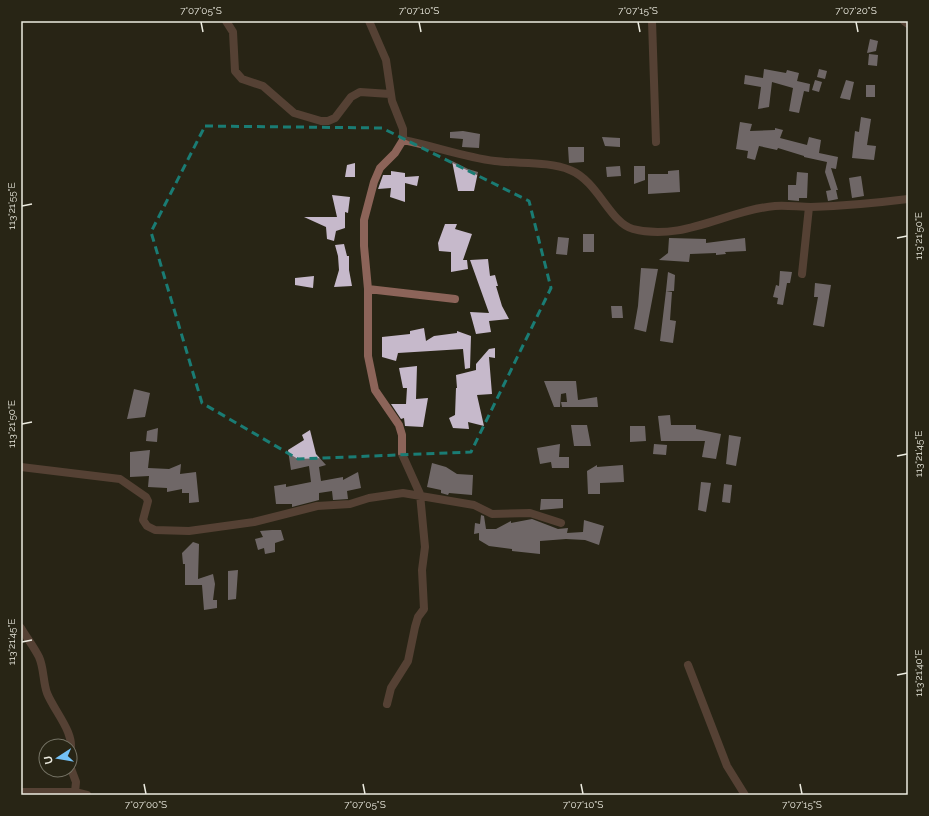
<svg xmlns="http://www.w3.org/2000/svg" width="929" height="816" font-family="Raleway,sans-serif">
  <rect width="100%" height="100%" fill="#282515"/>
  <path fill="#c6b9cb" d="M870,39L878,41L876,51L867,53Z
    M869,54L878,55L877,66L868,65Z
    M764,69L786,73L787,70L799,73L797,81L810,84L809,92L804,91L799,113L789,111L793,88L772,82L769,107L758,109L761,87L744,84L745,75L763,78Z
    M819,69L827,71L825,79L817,77Z
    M815,80L822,82L819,92L812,90Z
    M846,80L854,82L850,100L840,98Z
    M866,85H875V97H866Z
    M861,117L871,119L867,145L876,146L874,160L852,158L855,131L859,132Z
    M740,122L752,124L750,131L775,130V128L783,130L780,138L807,145L809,137L821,140L819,153L838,157L836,169L831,168L838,190H836L838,199L828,201L826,191L831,190L825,172L827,162L804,157V156L778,148L777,150L759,146L755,160L747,158L748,151L736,149Z
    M463,131L480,134L479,148L462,147L463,139L450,138V132Z
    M602,137L620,138V147L605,146Z
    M568,147H584V162L569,163Z
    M452,161L468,169L478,172L474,191H458Z
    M355,163V177H345L347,165Z
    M620,166L621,176L607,177L606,167Z
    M634,166H645V180L634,184Z
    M679,170L680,192L648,194V174H668V171Z
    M391,171L405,173V177L419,176L417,186L405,183V202L390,197L391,188L378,189L383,175H391Z
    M797,172L808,173L807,198H799V201L788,200V185H796Z
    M861,176L864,196L852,198L849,178Z
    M332,195L350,197L348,213L345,212V228L336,231L334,241L327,239L326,227L304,217H337Z
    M445,224H457L455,229L472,234L463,260H467L468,269L451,272V252L439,251L438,243Z
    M583,234H594V252H583Z
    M558,237L569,238L567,255L556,254Z
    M669,238L706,239V243L745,238L746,251L725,252L726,254L716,255V253L690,254L689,262L659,260L668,253Z
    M344,244L347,256H349V270L352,286L334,287L339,270L338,256L335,245Z
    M488,259L490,276L495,275L498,286H496L502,306L509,319L489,321L491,332L476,334L470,312L489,313L470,260Z
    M641,268L658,269L646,332L634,329L638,306Z
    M780,271L792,272L790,283H787L783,305L777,304L778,298L773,297L776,285L779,286Z
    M668,272L675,275L674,291H666Z
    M314,276L313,288L295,285V278Z
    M815,283L831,285L824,327L813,325L818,297H814Z
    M666,291L672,292L670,320L676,321L673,343L660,341Z
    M611,306H622L623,318H612Z
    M424,328L426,341L434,336L457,333V331L471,336L470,368L465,369L463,349L398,353L396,361L382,357V337L410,334V331Z
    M495,348V358L489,357L492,394L477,395L484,426L468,422L469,429L453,428L449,418L455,415L456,388H457L456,375L476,370V364L489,349Z
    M417,366L416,399L428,398L423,427L405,426L404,418L401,419L391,404H406L407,388H403L399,368Z
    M544,381H576L578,400L597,397L598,407H562L561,402H567L566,393L561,394L560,407H554Z
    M134,389L150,393L145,417L127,419Z
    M670,415L671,425H696V429L721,434L716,459L702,457L705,441H661L658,416Z
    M571,425H587L591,446H574Z
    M630,426H645L646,441L630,442Z
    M158,428L157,442L146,441L147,431Z
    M310,430L316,454L326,465L319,467L321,481L343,477V480L358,472L361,488L347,491L348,499L333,500L332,491L319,493V500L292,507V504H276L274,486L286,484V487L311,482L309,466L291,470L288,450L304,440L302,435Z
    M729,435L741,437L736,466L726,464Z
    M560,444L559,457H569V468H552L551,462L540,464L537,448Z
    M654,444L667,445L666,455L653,454Z
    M150,450L148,468L169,469L181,464L180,474L196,472L199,502L189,503V493H182V489L167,492V488L148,487L149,476L130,477V452Z
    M432,463L446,467L457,474L473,475L472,495L449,493L448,495L441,493V490L427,487Z
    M597,465V467L623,465L624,482L600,483V494H588L587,471Z
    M701,482L711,483L706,512L698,510Z
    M724,484L732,485L730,503L722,502Z
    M541,499H563V508L540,510Z
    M481,515L484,516L486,529H496L511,521V523L532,519L558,529L568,528L567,533L583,532L584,520L604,526L599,545L585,540L566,539L540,541V554L512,551V549L489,546L479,540V533L474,534L475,523L480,524Z
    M272,530H281L284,540L275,543V552L265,554L264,548L258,550L255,539L263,537L260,531Z
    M193,542L199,544L198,579L213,574L215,584L213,600H217V608L204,610L202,585H185V564H183L182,553Z
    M238,570L236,599L228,600V571Z"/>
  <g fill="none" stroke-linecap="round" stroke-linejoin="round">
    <path stroke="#8c6459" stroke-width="8" d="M226,21L233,32L235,71L242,79L263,86L294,113L321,121H328L335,118L351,97L360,92L390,94
      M369,21L386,60L392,101L403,129V140L395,153L380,168L374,182L364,220V246L368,289V356L375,390L399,425L402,435V454L420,494L425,547L422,570L424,609L418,617L415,627L408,661L391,688L387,704
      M652,21L656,142
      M904,21L908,24
      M403,140C434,146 464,157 495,161C518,164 549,161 570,170C598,181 610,223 633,229C683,242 727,210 775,206C787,205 799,207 811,207C844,206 876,203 908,199
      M802,274L809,207
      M368,289L455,299
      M21,467L120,479L146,497L148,501L143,520L147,526L155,530L189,531L254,522L317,506L350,504L369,498L403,493L474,505L492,514L530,513L561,523
      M21,628C27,638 34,647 39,657C44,668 43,682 47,693C54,711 76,734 70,752
      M688,665L727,766L745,795
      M70,766L76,782L75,792
      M21,792H75L87,795"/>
  </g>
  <path d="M0 0H929V816H0ZM205,126L382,128L529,201L551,288L471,452L298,459L202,403L151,232Z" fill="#282515" fill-opacity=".55" fill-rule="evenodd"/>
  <path fill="none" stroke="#1a7c74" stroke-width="3" stroke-dasharray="8 5" stroke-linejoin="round" d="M205,126L382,128L529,201L551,288L471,452L298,459L202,403L151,232Z"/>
  <path fill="none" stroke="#ecebe0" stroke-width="1.5" d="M201,22L203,32M419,22L421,32M638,22L640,32M856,22L858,32M22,206L32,204M897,238L907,236M22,424L32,422M897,456L907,454M22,642L32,640M897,675L907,673M144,784L146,794M363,784L365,794M581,784L583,794M800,784L802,794"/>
  <rect width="929" height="816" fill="none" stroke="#282515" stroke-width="44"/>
  <g transform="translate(58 758) rotate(258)"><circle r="19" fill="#282515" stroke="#767466"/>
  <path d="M0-3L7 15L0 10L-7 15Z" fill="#73c1f5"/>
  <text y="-6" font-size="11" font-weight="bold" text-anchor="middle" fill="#ecebe0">U</text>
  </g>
  <rect x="22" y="22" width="885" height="772" fill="none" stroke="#ecebe0" stroke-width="1.5"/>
  <g font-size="10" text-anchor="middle" fill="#ecebe0">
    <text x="201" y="14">7°07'05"S</text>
    <text x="419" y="14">7°07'10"S</text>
    <text x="638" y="14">7°07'15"S</text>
    <text x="856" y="14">7°07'20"S</text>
    <text transform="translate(11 206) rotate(-90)" y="4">113°21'55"E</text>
    <text transform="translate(918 236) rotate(-90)" y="4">113°21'50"E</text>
    <text transform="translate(11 424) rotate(-90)" y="4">113°21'50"E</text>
    <text transform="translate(918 454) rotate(-90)" y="4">113°21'45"E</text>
    <text transform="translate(11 642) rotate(-90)" y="4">113°21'45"E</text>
    <text transform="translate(918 673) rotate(-90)" y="4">113°21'40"E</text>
    <text x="146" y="808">7°07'00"S</text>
    <text x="365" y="808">7°07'05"S</text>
    <text x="583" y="808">7°07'10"S</text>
    <text x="802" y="808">7°07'15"S</text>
  </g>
</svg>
